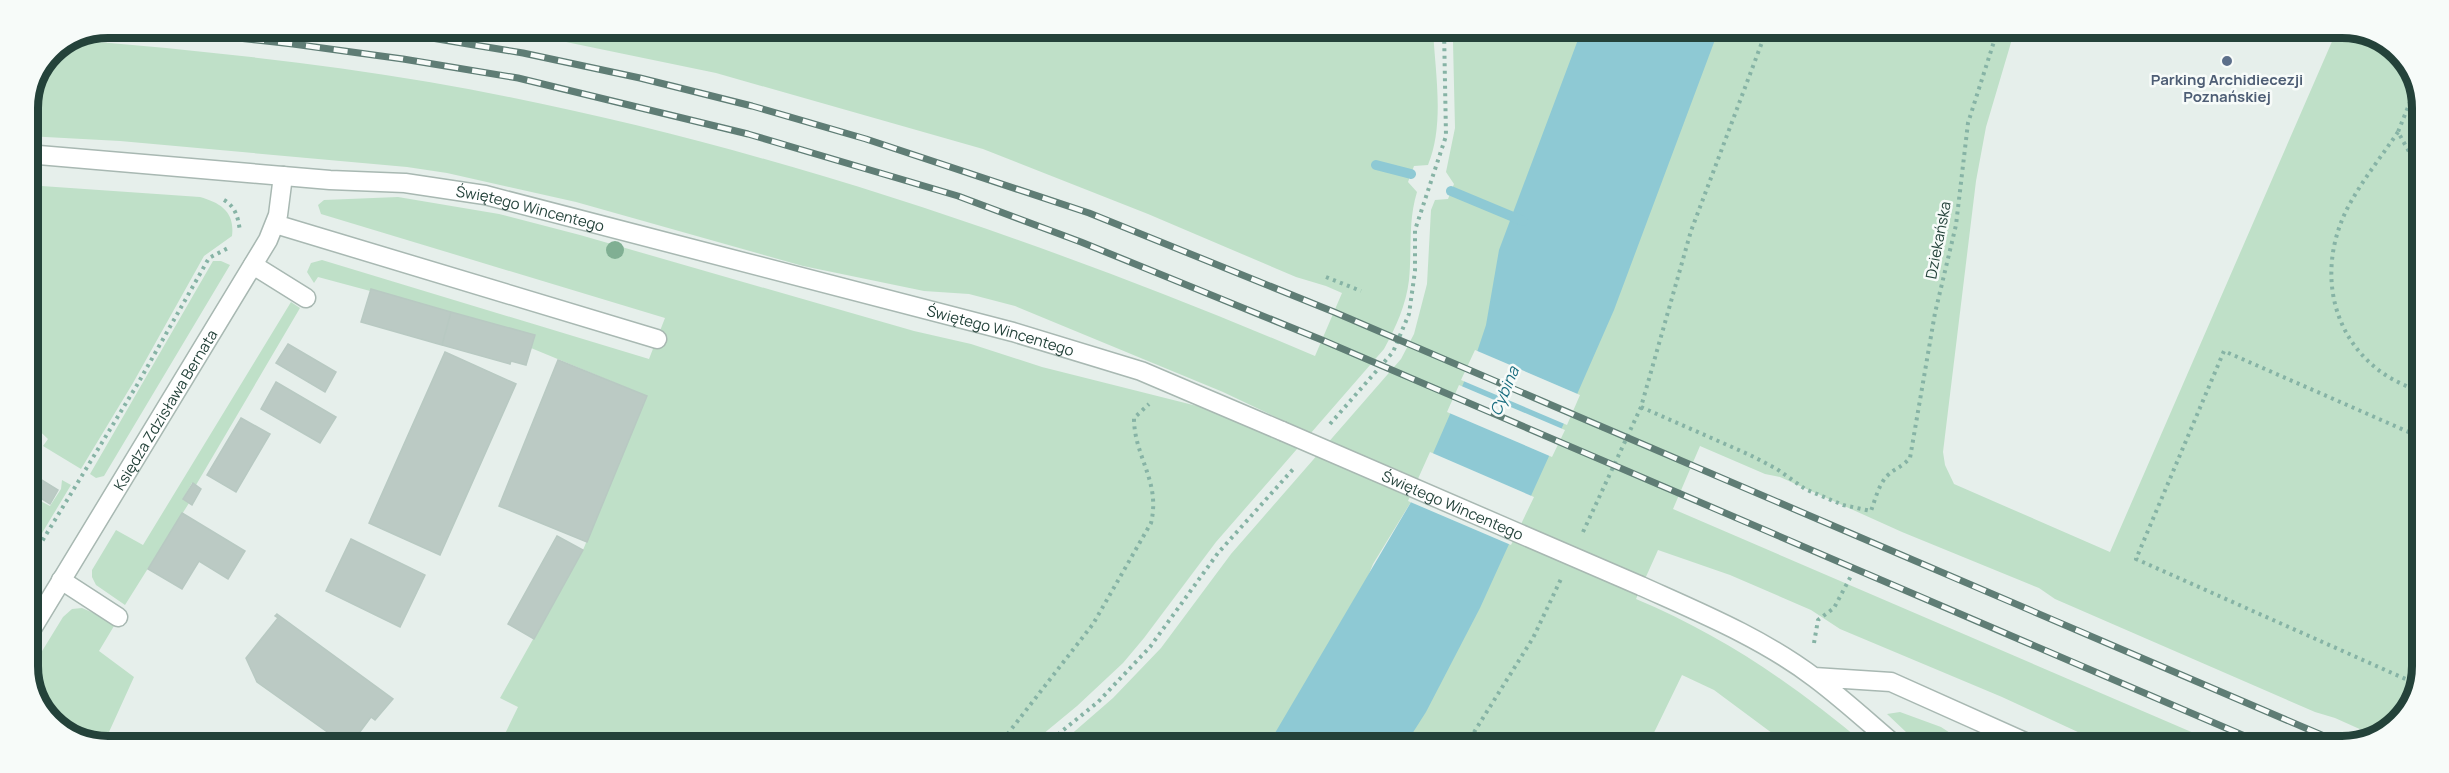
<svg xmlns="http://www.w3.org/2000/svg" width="2449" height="773" font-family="Manrope,sans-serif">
  <rect width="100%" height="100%" fill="#e6efeb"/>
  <path fill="#bfe0c8" d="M493,27L1433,29C1435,72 1445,124 1428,165L1414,166L1408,182L1417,192C1408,221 1412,250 1409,280C1406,305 1396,327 1384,349L1216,542L1144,638L1123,663L1077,706L1031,744H500L518,707L500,698L583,550L647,396L531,348L534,335L318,277L314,283L307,272L311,263L322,260L649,359L665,318L321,214L318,205L324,200L398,197L499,214L580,235L914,331L971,344L1042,367L1209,409L1280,437L1286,422L1223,392L1015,306L969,294L924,291L803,266L576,202L447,173L407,167L120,141L27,136V107L51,50L76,40C194,50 312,62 429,82C734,135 1030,235 1315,356L1342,293L1326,286L1296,277L1148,214L983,149L716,73Z
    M1455,29H1672L1414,497L1373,564L1300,745L1060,744L1113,698L1161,648L1231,554L1401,359L1414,334L1427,284L1431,210L1435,200L1448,199L1454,184L1446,172L1455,128L1453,42Z
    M1700,29H2015L1986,127L1976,181L1943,452L1945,465L1954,484L2110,552L2337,30H2363L2405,58L2422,102L2419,687L2391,729L2373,735L2335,718L2315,712L2055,599L2039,588L1902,532L1780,477L1765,474L1700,446L1673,509L2224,746H2108L2002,697L1840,629L1811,610L1730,575L1658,550L1636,599C1724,636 1793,684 1866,745H1788L1714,690L1682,675L1648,745H1391L1396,739Z
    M27,185L200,197C221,203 235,212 232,236L204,256L133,383L81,469L43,446L48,439L27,419Z
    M213,261H221L230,265L104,476L96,478L90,474Z
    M291,302L300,308L196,485L192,483L183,499L189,503L125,605L96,585L92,577V570L116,530L143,545Z
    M62,480L71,485L27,558V507L33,497L50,506L61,489Z
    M82,608L96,614L114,626L99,651L134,677L104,743H86L44,715L28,674L63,617L72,609Z
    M1900,712L1941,727L1970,746L1924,745L1906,732L1887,714Z"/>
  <path fill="#8ec9d4" d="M1582,29H1719L1614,310L1575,399L1480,608L1426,712L1405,745H1268L1414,497L1477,352L1486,325L1499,250Z"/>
  <path fill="#e6efeb" d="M1475,350L1580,395L1567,425L1461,380Z
    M1459,385L1565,430L1552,457L1447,412Z
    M1430,452L1534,497L1511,545L1408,501Z"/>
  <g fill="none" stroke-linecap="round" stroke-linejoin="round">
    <path stroke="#8ec9d4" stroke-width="10" d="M1376,165L1411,174
      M1451,191L1523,221"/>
  </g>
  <path fill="#bbcac4" stroke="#b8c9c2" stroke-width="1.5" d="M371,289L451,312L442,345L361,322Z
    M451,312L535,335L526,365L511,361L510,364L442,345Z
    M288,344L336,372L325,392L276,363Z
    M445,352L516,384L440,555L369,523Z
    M558,360L647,396L587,542L499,506Z
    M276,382L336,417L320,443L261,409Z
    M241,418L270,434L236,492L207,475Z
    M27,471L58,490L50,504L31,492L32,490L27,487Z
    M193,483L201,489L192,505L183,499Z
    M182,513L245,551L228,579L199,561L182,589L148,569Z
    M557,536L583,550L534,639L508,624Z
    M351,539L425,575L400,627L326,591Z
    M277,614L393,699L375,720L371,717L351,744L343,743L257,682L246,658L278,618L275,616Z"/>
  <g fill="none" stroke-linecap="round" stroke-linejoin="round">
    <defs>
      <path id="lane" d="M275,224L657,339
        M253,265L306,298
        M61,580L118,617
        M1641,586C1701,613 1762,638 1815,678C1843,699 1869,723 1895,745
        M1814,677L1891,682L2034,746"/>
      <g id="street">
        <path id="s1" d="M27,154L330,180L405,183L485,195L1013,332L1141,371L1282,431"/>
        <path id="s2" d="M27,637L268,240L278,215L283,176"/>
      </g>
    </defs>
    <use href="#lane" stroke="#a8b8b2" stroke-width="21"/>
    <use href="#street" stroke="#a8b8b2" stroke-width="21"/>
    <path stroke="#86b3a5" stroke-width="4" stroke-dasharray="3 4.5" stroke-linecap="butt" d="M1382,29L1402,37L1444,36
      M2416,87L2398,132L2421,173
      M2398,132C2381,157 2361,182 2347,209C2317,269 2330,339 2387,376C2398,383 2410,387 2420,393
      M224,200C236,207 238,218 240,231
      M1326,277L1361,291
      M1641,407L1750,455L1777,469L1805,489L1843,505L1871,511C1875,500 1879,484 1887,476C1895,468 1901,468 1910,458L1935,313L1956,225L1968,123L1998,29
      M1330,424L1393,352L1409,314L1415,271V230L1446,136L1444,29
      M1583,532L1641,407L1691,231L1767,29
      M27,566L137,385L209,258L230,247
      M1814,643L1818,620L1834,608L1851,576
      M2419,685L2136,559L2224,351L2420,437
      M996,744L1006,736L1093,624L1151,523C1161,481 1134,457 1134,418L1149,404
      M1046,744L1098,702L1150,647L1218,553L1295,467
      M1466,745L1533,638L1561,579"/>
    <use href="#lane" stroke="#fff" stroke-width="18"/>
    <use href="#street" stroke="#fff" stroke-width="18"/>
    <defs>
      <path id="rail" d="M139,27L293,44L403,59L518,78L748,134L958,196L1081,242L1322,340L2268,746
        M365,27L523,53L640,78L752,106L866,139L1089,213L1334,312L2345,745"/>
    </defs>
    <use href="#rail" stroke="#5f7d75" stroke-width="7"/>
    <use href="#rail" stroke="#f7fbf9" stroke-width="4.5" stroke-dasharray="14" stroke-linecap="butt"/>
    <defs>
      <g id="street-bridge">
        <path id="s3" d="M1282,431L1641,586"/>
      </g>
    </defs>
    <use href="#street-bridge" stroke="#a8b8b2" stroke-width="21" stroke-linecap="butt"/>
    <use href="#street-bridge" stroke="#fff" stroke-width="18"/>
  </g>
  <circle fill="#80af93" cx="615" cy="250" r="9"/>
  <circle fill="#5c6f8a" stroke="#f7fbf9" stroke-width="2" cx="2227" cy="61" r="6"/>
  <g text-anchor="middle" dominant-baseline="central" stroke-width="5" stroke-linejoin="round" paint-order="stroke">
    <g font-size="15" font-weight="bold" fill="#4e5e75" stroke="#f7fbf9">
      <text x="2227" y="79">Parking Archidiecezji<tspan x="2227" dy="17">Poznańskiej</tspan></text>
    </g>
    <g font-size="15" fill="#24423a" stroke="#f7fbf9">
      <text stroke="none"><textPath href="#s1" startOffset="507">Świętego Wincentego</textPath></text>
      <text transform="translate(1938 240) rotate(-79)">Dziekańska</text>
      <text stroke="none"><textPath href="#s1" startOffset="993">Świętego Wincentego</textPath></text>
      <text stroke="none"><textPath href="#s2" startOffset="266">Księdza Zdzisława Bernata</textPath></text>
      <text stroke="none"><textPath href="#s3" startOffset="186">Świętego Wincentego</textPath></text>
    </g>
    <g font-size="16" font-style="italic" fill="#1c6f80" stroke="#f7fbf9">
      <text transform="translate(1504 391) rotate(-68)">Cybina</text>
    </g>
  </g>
  <path d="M0 0H2449V773H0ZM108 38H2342A70 70 0 0 1 2412 108V666A70 70 0 0 1 2342 736H108A70 70 0 0 1 38 666V108A70 70 0 0 1 108 38Z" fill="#f7fbf9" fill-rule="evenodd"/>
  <path fill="none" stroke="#24423a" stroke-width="8" d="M108 38H2342A70 70 0 0 1 2412 108V666A70 70 0 0 1 2342 736H108A70 70 0 0 1 38 666V108A70 70 0 0 1 108 38Z"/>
</svg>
